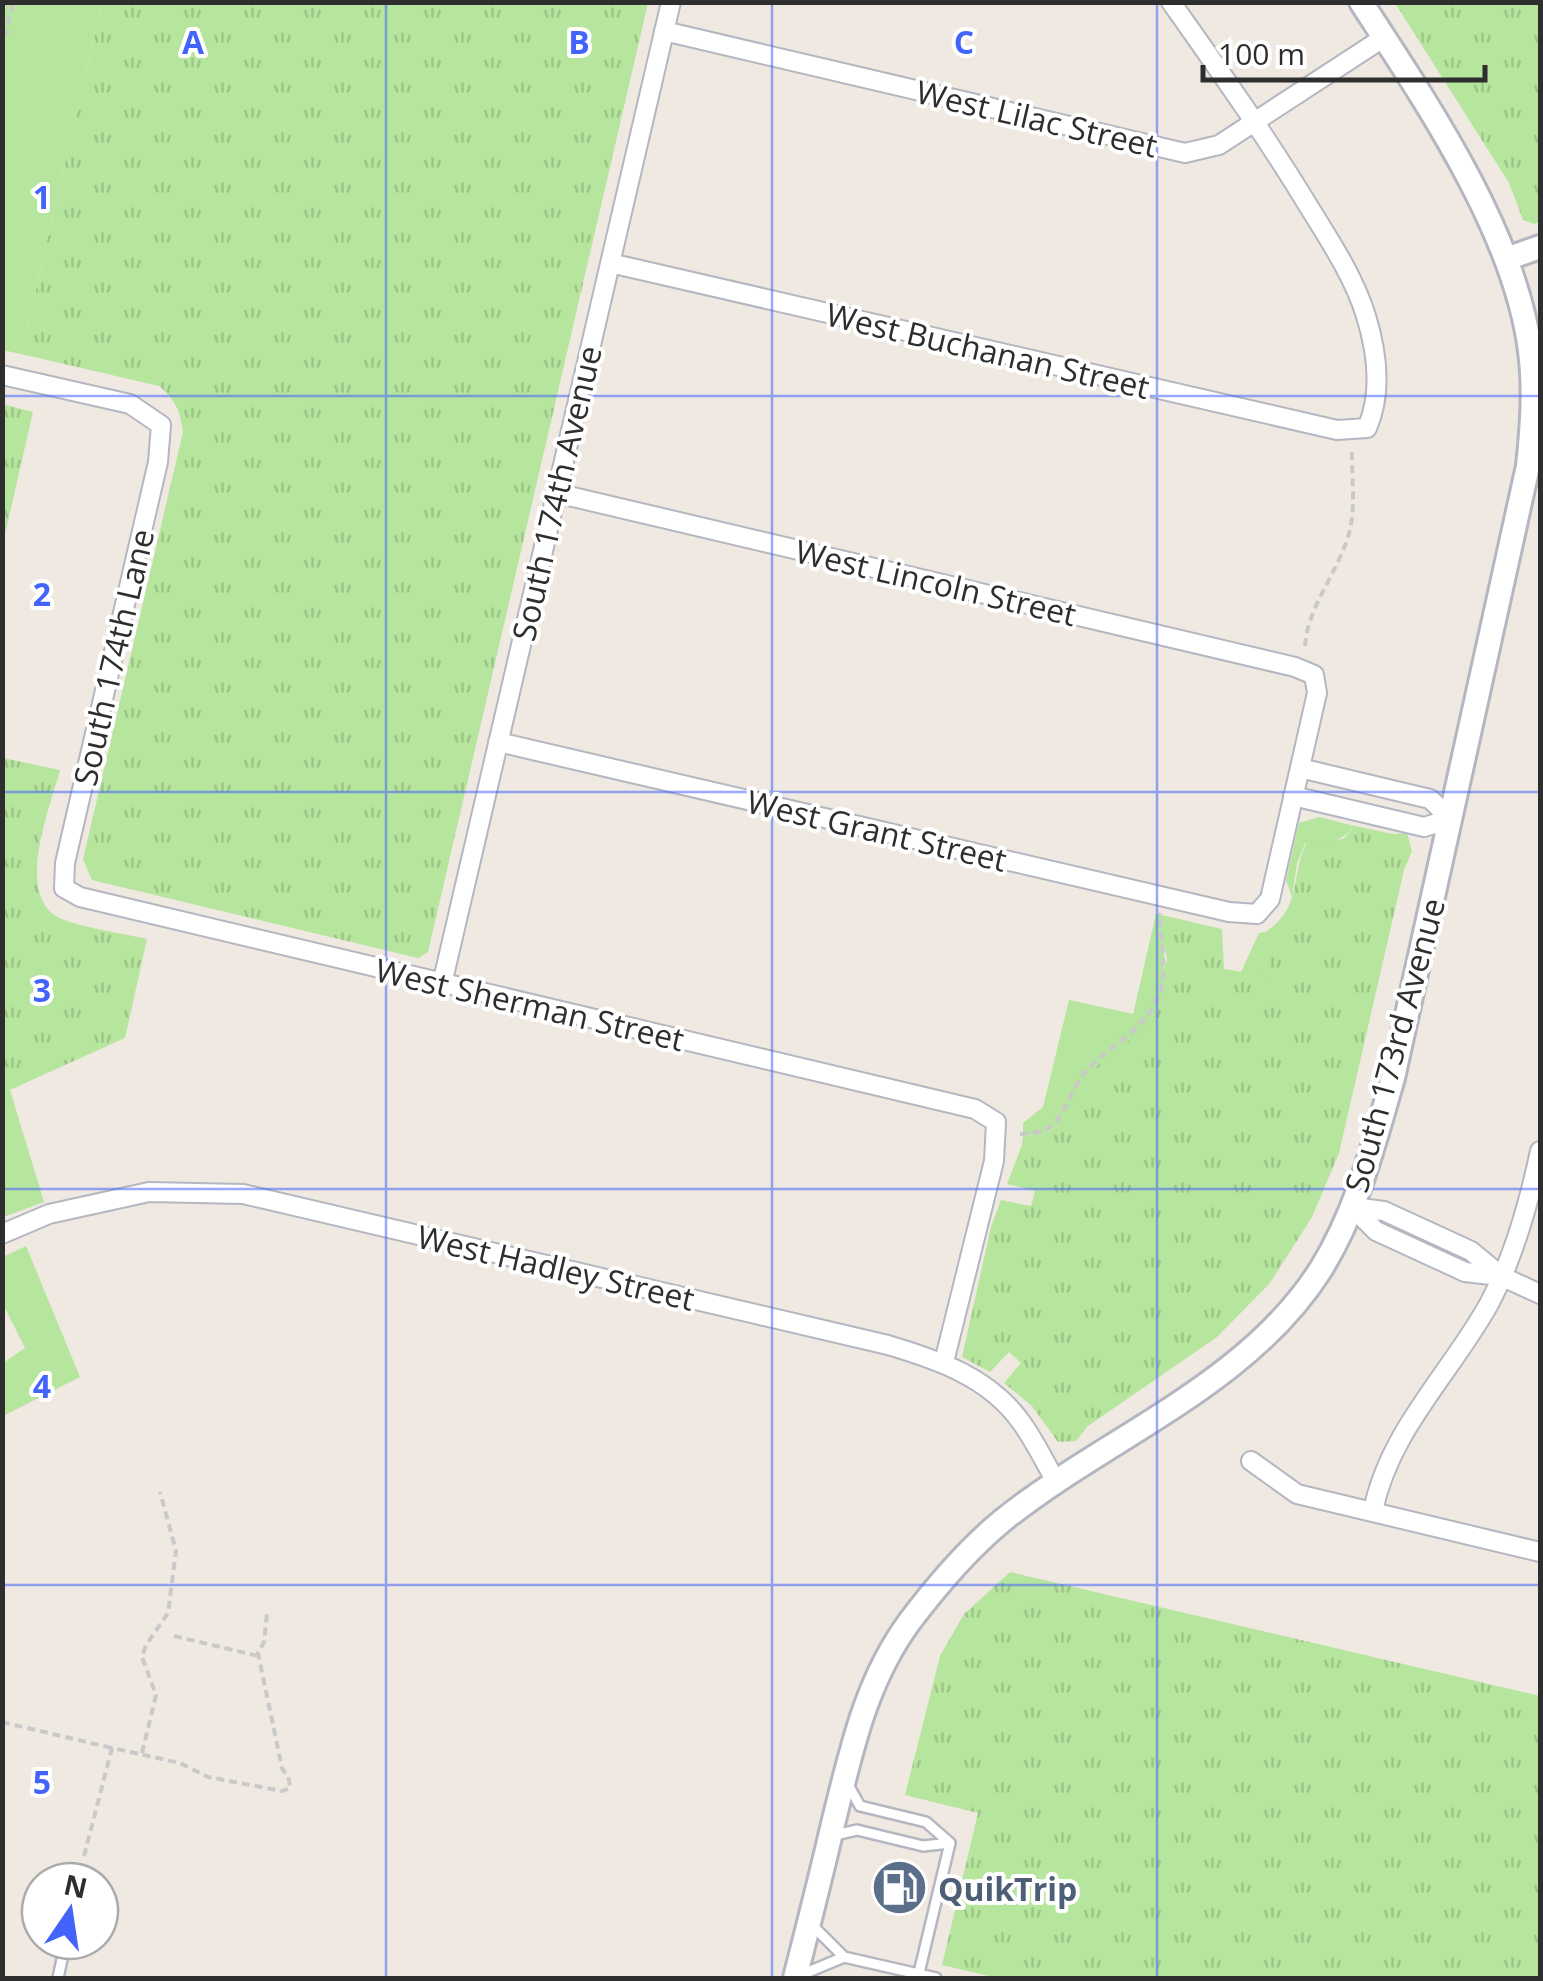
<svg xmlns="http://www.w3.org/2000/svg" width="1543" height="1981" font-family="'Open Sans',sans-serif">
  <defs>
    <pattern id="grass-tufts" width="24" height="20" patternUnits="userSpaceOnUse" patternTransform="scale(2.5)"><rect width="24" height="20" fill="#b6e59e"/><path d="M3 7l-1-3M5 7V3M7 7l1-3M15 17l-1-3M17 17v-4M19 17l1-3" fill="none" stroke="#9dc588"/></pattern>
  </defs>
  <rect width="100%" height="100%" fill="#efe9e1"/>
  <path fill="url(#grass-tufts)" d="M102,3H648L428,952L418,958L92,880L83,859L183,432C180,411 176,400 159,386L21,354Z
    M1395,3H1540V222L1534,224L1523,220L1509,183Z
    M3,404L33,412L3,543L2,404Z
    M3,758L60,770C50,808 16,890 56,916C71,926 127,934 147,939L125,1038L3,1093Z
    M1355,826L1393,834L1407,833L1412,851L1404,870L1339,1153L1312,1217L1270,1283L1217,1337L1088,1426L1076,1441L1058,1442L1032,1406L1004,1383L1021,1363L1009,1352L990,1372L962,1357L991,1227L1001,1200L1031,1206L1035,1191L1007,1184L1022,1145L1023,1135L1037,1136L1057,1127L1071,1095L1085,1076L1153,1017L1167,959L1162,935L1166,916L1222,929L1224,969L1268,976L1266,932C1302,906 1290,881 1306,843L1343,839Z
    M1010,1572L1540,1696V1978H997L942,1965L978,1813L905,1795L940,1656L964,1614Z"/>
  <path fill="#b6e59e" d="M6,3H102L21,354L2,350V18Z
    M1319,817L1355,826C1339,843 1329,844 1305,843L1297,864L1292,897L1286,880L1299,823Z
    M1156,914L1166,916C1159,950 1173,981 1153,1016C1142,1036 1106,1056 1089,1073C1073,1087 1066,1108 1057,1127L1037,1136L1023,1135V1123L1043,1107L1069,1000L1133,1014Z
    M1266,932L1269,977L1241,972L1259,933Z
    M10,1090L44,1202L3,1217V1093Z
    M26,1246L80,1377L3,1416V1363L25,1348L3,1304V1257Z"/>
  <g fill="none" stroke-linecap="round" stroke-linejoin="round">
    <defs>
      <path id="service" d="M847,1783L860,1806L926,1822L950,1843
        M831,1836L857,1830L923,1846L950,1843
        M78,1881L80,1870
        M810,1923L844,1957L936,1978
        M801,1975L844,1957
        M918,1977L950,1843
        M58,1978L66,1941"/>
      <path id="minor" d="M664,31L1185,153L1219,145L1383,38
        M610,263L1337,430L1367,428C1383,392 1377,352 1366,316C1354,277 1330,241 1309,207C1266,136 1219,70 1171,2
        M2,375L130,404L161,425L158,462L65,863L64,888L80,897L975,1109L996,1122L994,1161L944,1362
        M498,742L1229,912L1257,914L1270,899L1317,693L1314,675L1295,667L556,493
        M1293,796L1424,827L1451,819L1430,799L1300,768
        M442,984L671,2
        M1352,1207L1384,1211L1471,1251L1501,1276L1540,1294
        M1352,1207L1376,1231L1465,1272L1500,1276
        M2,1234L49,1214L149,1192L243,1194L888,1345C938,1360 989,1377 1021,1422C1035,1441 1045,1463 1057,1483
        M1251,1461L1297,1494L1540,1552
        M1373,1511C1389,1431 1450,1374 1489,1304C1514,1257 1529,1203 1540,1151"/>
      <path id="tertiary" d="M1506,259L1540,247
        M795,1978C808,1927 821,1876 833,1824C851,1752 865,1682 910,1621C938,1584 967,1550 1002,1521C1106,1437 1247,1386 1321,1269C1357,1211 1374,1143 1393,1078L1528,466C1532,428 1535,389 1530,351C1515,232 1426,102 1361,2"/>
    </defs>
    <use href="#service" stroke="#b4b7c1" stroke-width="14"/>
    <use href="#minor" stroke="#b4b7c1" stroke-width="22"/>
    <use href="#tertiary" stroke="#b4b7c1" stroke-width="28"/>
    <path stroke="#c9c9c9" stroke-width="4" stroke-dasharray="8 5" stroke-linecap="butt" d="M2,50L13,2
      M1305,646C1307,609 1337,573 1348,537C1357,508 1351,479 1352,450
      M1020,1134C1034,1133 1046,1133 1055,1122C1069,1106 1073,1084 1088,1069C1111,1044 1145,1030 1158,997C1169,970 1160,942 1160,913
      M174,1636L258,1656
      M2,1722L112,1748
      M142,1753L156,1695L142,1657L146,1645L168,1613L176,1551L160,1492
      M84,1856L112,1748L180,1763L208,1777L282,1791L290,1788L289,1780L282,1768L258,1653L264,1642L267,1614"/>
    <use href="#service" stroke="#fff" stroke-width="9"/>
    <use href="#minor" stroke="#fff" stroke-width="18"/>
    <use href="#tertiary" stroke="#fff" stroke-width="22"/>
  </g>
  <path fill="none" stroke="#4264fb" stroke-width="2.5" stroke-opacity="0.55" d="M386,2V1978M772,2V1978M1157,2V1978M2,396H1540M2,792H1540M2,1189H1540M2,1585H1540"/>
  <defs>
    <symbol id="fuel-disc" viewBox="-11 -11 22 22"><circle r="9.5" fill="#5c6f8a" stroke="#fff"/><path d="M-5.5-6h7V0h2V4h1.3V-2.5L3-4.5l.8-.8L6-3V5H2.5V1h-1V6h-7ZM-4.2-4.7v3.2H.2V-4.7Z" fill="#fff"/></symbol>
  </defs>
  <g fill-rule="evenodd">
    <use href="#fuel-disc" x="868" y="1856" width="63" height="63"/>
  </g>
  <g text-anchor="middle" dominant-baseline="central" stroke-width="8" stroke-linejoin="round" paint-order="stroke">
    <g font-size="32" fill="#2e2e2e" stroke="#fff">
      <text transform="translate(1037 118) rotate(13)">West Lilac Street</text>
      <text transform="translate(988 350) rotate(13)">West Buchanan Street</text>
      <text transform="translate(556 493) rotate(-77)">South 174th Avenue</text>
      <text transform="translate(936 582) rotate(13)">West Lincoln Street</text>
      <text transform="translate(113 657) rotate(-77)">South 174th Lane</text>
      <text transform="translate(877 830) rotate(13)">West Grant Street</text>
      <text transform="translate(530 1004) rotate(13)">West Sherman Street</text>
      <text transform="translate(1394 1045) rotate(-75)">South 173rd Avenue</text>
      <text transform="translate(556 1267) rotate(13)">West Hadley Street</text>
    </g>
    <g font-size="32" font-weight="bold" fill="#4e5e75" stroke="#fff" text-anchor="start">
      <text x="938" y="1888">QuikTrip</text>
    </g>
  </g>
  <g font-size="32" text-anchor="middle" font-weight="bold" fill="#4264fb" stroke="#fff" stroke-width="8" stroke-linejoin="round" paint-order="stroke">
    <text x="193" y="54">A</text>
    <text x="579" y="54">B</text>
    <text x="964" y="54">C</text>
    <text x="42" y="209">1</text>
    <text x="42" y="606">2</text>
    <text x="42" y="1002">3</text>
    <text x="42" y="1398">4</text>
    <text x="42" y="1794">5</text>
  </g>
  <rect width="1543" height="1981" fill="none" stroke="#2e2e2e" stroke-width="10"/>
  <g transform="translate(70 1911) rotate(13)"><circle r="48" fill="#ffffff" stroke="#ababab" stroke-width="2.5"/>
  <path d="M0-8L18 38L0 25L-18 38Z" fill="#4264fb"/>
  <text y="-15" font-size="28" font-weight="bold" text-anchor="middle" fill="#2e2e2e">N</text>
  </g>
  <path d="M1203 65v15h282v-15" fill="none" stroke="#2e2e2e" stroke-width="5"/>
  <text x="1218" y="65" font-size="30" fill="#2e2e2e" stroke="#ffffff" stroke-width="8" paint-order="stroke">100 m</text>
</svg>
